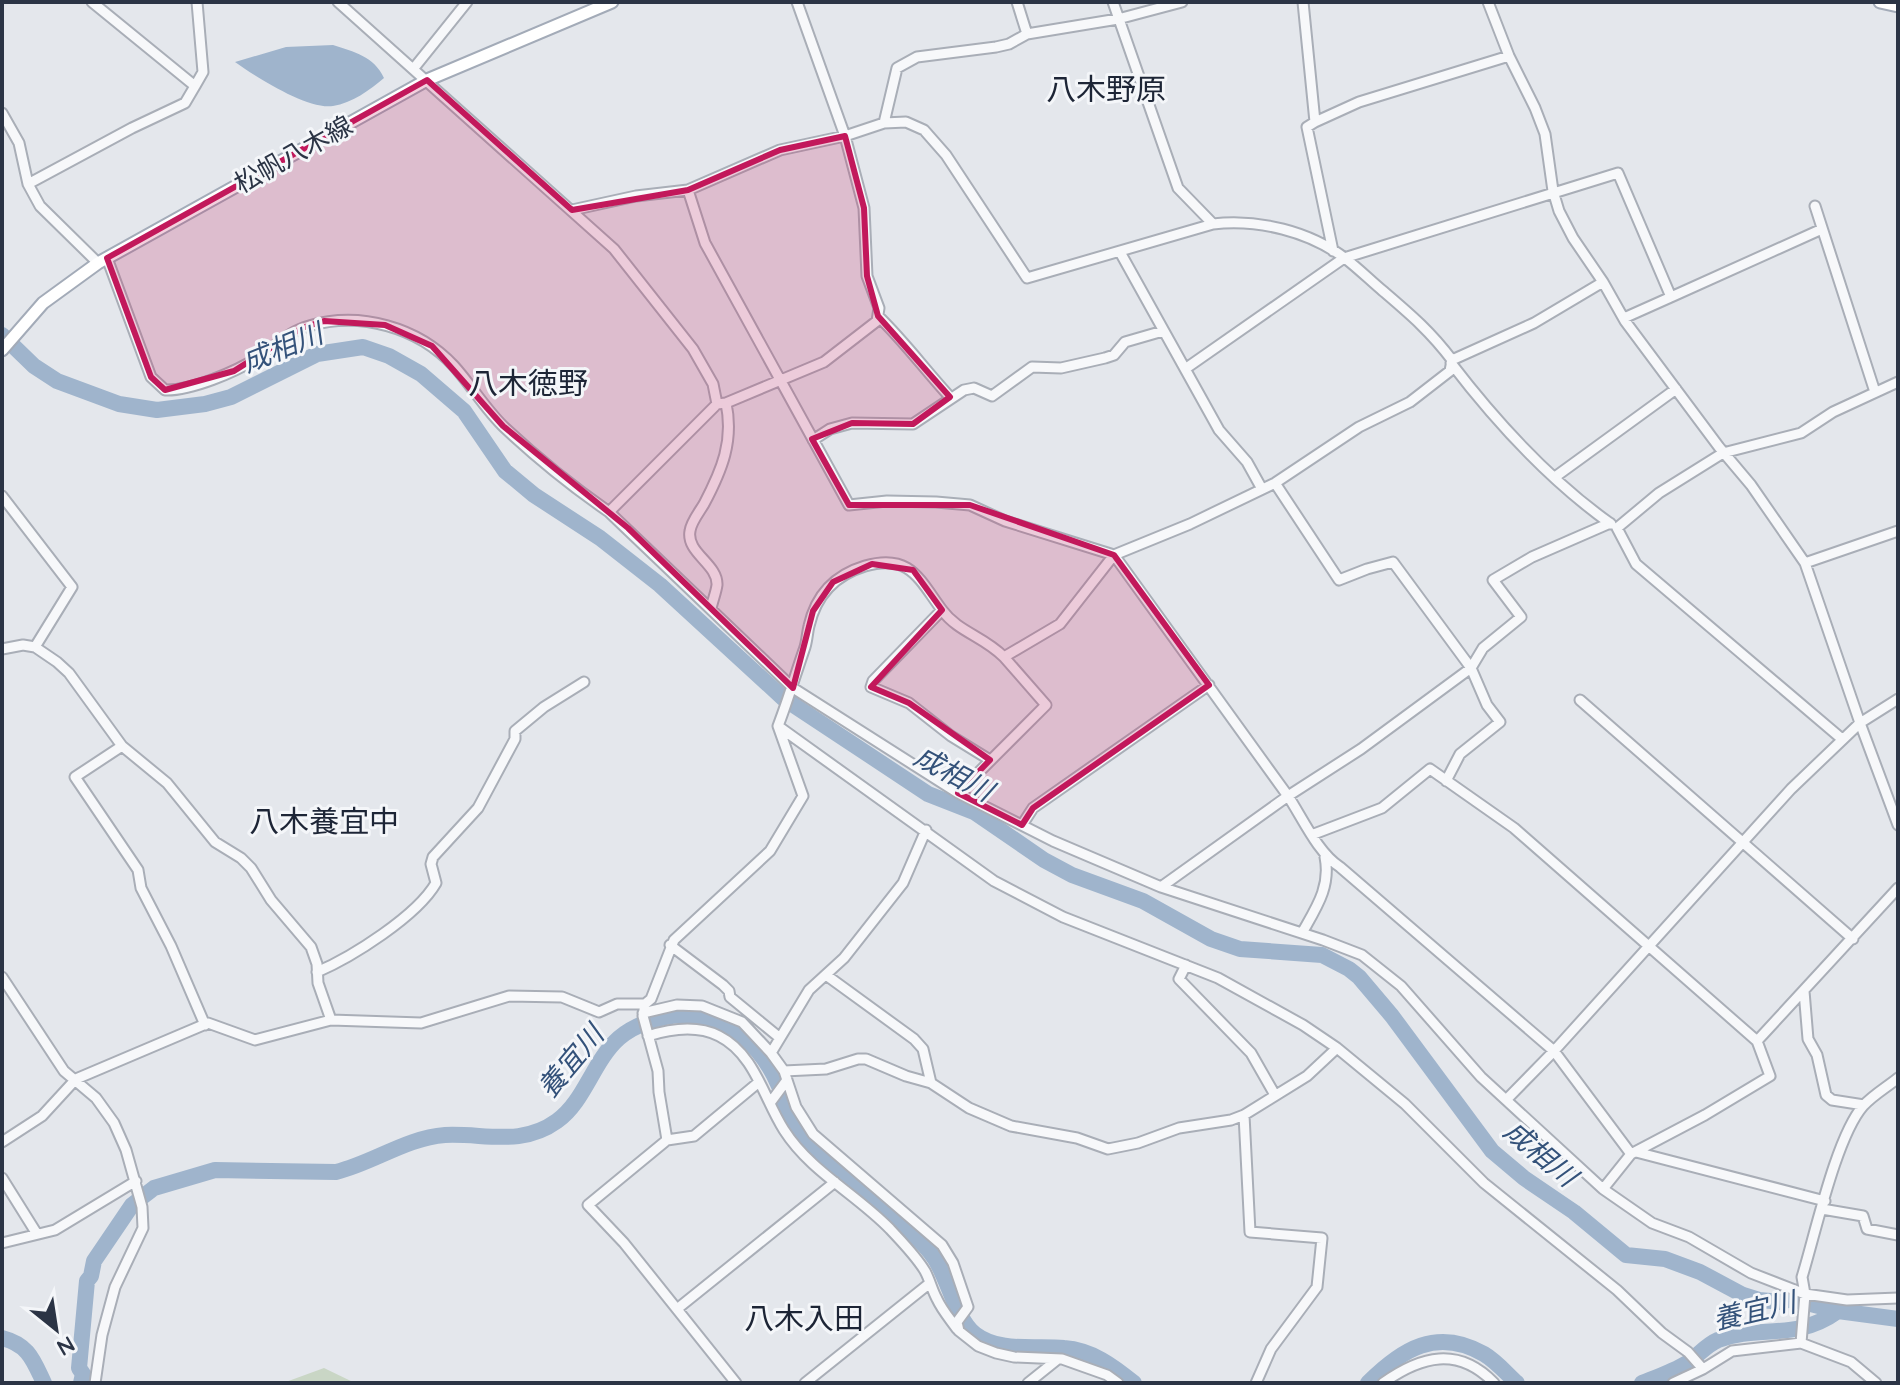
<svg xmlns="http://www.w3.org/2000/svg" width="1900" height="1385" font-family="Quicksand,'Noto Sans JP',sans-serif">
  <rect width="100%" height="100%" fill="#e4e7ec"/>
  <path fill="#c9d6c5" d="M324,1368L355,1383H283Z"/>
  <path fill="#9fb4cc" d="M333,45C354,52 374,56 384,78C370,90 352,103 333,106C308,110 256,77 235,62L286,47Z"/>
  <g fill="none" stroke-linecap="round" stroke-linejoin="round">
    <path stroke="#9fb4cc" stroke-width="16" d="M2,335L34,366L57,381L119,404L157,410L205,404L231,397L317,354L363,347L389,356L421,374L464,411L505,471L534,495L600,538L660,585L783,698L928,794L974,812L1044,860L1072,875L1143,901L1211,939L1240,949L1322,955L1349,969L1359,977L1392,1016L1492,1151L1524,1178L1574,1212L1626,1255L1665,1259L1700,1272L1743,1295L1759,1300L1782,1302L1791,1299L1838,1311L1898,1319
      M2,1338C29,1345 33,1360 44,1383
      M81,1383L83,1374L79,1368L87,1281L91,1276L94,1261L132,1205L154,1188L215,1170L336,1172C373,1163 406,1138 445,1135C485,1133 521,1147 557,1121C585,1101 593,1061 619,1038C635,1024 661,1016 681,1015C726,1013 762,1046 779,1086C784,1099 786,1114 794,1126C799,1135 806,1142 813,1150C843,1172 870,1196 897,1220C911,1233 925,1243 935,1259C948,1279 957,1321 975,1334C1000,1353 1035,1345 1064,1348C1092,1350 1113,1366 1134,1383
      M1368,1383C1402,1349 1437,1327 1484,1354C1496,1361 1507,1374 1517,1383
      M1642,1383C1657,1377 1674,1371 1687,1363C1698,1356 1706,1345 1718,1340C1759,1324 1795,1342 1838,1311"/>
    <defs>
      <path id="minor" d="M338,2L614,249L693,349L713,384L717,404
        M797,2L845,136L864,208L867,276L879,308L877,321L824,362L726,403L717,404L609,512L793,688L958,793L1053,841L1161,887L1323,940L1362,955L1401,986L1481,1077L1603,1189L1652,1223L1689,1237L1751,1273L1805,1294L1847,1300L1898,1298
        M1017,2L1027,34
        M1113,2L1178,188L1213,224C1259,219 1309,231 1346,259C1359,269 1371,281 1383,291C1411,315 1430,331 1452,360
        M1303,2L1315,122L1307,127L1333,251
        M1488,2L1509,56L1535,108L1545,134L1553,191L1559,211L1573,238L1603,282L1625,321L1719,447L1751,485L1805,563L1860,723L1898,825
        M414,68L467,2
        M195,86L203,72L197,2
        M2,113L19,143L28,184L40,206L98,263
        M1315,122L1359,102L1509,56
        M884,123L897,68L917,57L996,47L1009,44L1027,34L1118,19L1182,2
        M28,184L132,128L185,103L195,86L92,2
        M688,190L705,243L849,505L887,501L936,502L970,505L1005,521L1114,555L1288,796L1361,749L1471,668L1393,562L1367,569L1339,580L1275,483
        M1815,206L1875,392
        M572,210L636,196L688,190L780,150L845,136L884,123L906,122L924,130L946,155L1027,278L1213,224
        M1120,252L1219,430L1247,462L1262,489
        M107,258L151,377L165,390C190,391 236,372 257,358C274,348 289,331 309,326C360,311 418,327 454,366C472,386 485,409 505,428C537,458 573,487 609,512
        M1671,297L1822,229
        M878,316C904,341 926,371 950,397
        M1452,360L1534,323L1603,282
        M1451,363C1497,423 1549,480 1611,524
        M1185,369L1344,258L1618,173L1671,297L1624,318
        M813,440L830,429L852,423L913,424L964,390L974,388L992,396L1032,367L1061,368L1105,358L1114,355L1125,342L1163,331
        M1555,477L1676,389
        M2,496L72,587L35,647
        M1805,563L1898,531
        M711,609C712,602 716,593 717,585C718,564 686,553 690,531C691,522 700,511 704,504C722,470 734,441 726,403
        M2,649L23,645L35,647L57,662L69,673L122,746L167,783L215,842L241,858L251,868L271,900L311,947L317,964L318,983L331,1020
        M1580,700L1853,939
        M778,726L994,881L1063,917L1218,978L1303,1025L1337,1048L1405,1104L1484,1183L1617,1290L1662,1333L1688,1352L1703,1369
        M1842,739L1636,564L1617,528L1659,493L1723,453L1801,433L1833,412L1898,382
        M122,746L75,777L138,870L141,888L171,946L205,1025
        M990,760L951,736L909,703L871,687L873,681L942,610C958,632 983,636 1004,657
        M1446,781L1460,754L1500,722L1487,705L1471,668L1483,648L1521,617L1493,580L1532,557L1610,523
        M958,793L1046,705L1004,657L1060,624L1114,555L1190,524L1275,483L1359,427L1410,402L1450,371L1452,360
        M1022,825L1033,808L1209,685
        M1314,834L1382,808L1430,769L1514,828L1757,1041L1898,888
        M1161,887L1288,796C1303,819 1318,853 1340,867L1554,1051L1631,1154
        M1302,933C1316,908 1331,887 1325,857
        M670,945L723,985L729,991L730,997L780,1038
        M1186,965L1179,979L1251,1053L1275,1095
        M317,972C352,957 417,916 436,883L431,864L433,857L478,808L515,739V731L544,707L584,682
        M826,975L914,1039L923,1049L931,1083
        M2,977L64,1071L96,1098L114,1123L126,1150L142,1207L143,1228L115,1287L102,1335L95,1383
        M1804,991L1808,1039L1817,1055L1826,1095L1832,1100L1864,1105
        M643,1013L677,1005L702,1006L742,1022L771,1053L784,1071L796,1107L813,1134L942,1245L953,1263L968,1307L957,1322L959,1331L978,1346L996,1353L1014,1357L1062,1359L1107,1375L1118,1383
        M648,1036C670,1029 697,1025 719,1036C755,1054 764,1099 784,1130C810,1171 856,1194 890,1229C902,1242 916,1256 925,1271C930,1280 932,1290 937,1299C942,1310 950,1319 957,1329
        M771,1053L809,990L844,958L903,883L926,830
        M784,1071L826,1069L858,1059H866L906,1076L931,1083L969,1108L1011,1126L1077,1138L1108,1149L1138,1143L1179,1128L1231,1120L1244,1115L1307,1076L1337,1048
        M759,1082L694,1136L667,1140L659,1092L658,1071L643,1016L645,1004L651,999L674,940L770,851L803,796L778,726C788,700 795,676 804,650C807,643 807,634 809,626C816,595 835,575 865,566C910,553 919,579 942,610
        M1507,1099L1554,1051L1791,789L1860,723L1898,699
        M770,1103L787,1080
        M1244,1115L1250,1232L1322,1238L1317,1287L1271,1349L1256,1383
        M667,1140L588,1205L624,1243L736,1383
        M2,1142L42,1116L76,1079L208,1023L255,1040L331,1020L421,1023L509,996L562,997L599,1012L617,1004H645
        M1636,1152L1825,1201
        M2,1178L37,1234
        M1603,1189L1631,1154L1705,1115L1770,1076L1757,1041
        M1822,1209L1863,1216L1867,1229L1898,1235
        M2,1243L55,1230L136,1181
        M677,1309L835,1182
        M1801,1343L1805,1294L1802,1277C1815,1235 1836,1137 1863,1106C1873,1095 1887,1087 1898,1078
        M805,1383L930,1283
        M1028,1383L1058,1359
        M1383,1383C1421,1356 1458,1346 1494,1383
        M1673,1383L1703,1369L1732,1351L1801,1343L1851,1362L1876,1383"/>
      <path id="major" d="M1880,2L1898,6
        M2,350L43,303L98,263L427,80L612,2"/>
    </defs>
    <use href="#minor" stroke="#a9aeb7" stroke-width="13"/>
    <use href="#major" stroke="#a3abb8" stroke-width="15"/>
    <use href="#minor" stroke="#f7f8fa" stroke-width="9"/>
    <use href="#major" stroke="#fff" stroke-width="11"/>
  </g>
  <path fill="#c2185b" fill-opacity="0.2" stroke="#c2185b" stroke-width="6" stroke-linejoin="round" d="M427,80L572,210L688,190L780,150L845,136L864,208L867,276L878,316L950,397L913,424L852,423L812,439L849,505H970L1114,555L1209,685L1033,808L1022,825L958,793L990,760L909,703L871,687L942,610L913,570L872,564L833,582L813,611L793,688L628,528L503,426L432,346L385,325L324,321L302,328L234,371L165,390L151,377L107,258Z"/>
  <g text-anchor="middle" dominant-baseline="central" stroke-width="6" stroke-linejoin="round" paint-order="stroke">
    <g font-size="26" fill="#2b3445" stroke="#f4f6f9">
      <text transform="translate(293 154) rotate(-29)">松帆八木線</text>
    </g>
    <g font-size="28" font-style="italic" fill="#34527a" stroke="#f4f6f9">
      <text transform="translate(282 347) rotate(-22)">成相川</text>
      <text transform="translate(954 773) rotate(28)">成相川</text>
      <text transform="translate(570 1061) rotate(-50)">養宜川</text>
      <text transform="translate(1541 1153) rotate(40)">成相川</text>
      <text transform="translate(1754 1310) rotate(-13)">養宜川</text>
    </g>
    <g font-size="30" fill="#1d2536" stroke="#f4f6f9">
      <text x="1106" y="89">八木野原</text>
      <text x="528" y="383">八木徳野</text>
      <text x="324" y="821">八木養宜中</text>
      <text x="804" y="1318">八木入田</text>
    </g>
  </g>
  <rect width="1900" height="1385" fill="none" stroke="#2b3445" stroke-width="8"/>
  <g transform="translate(56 1329) rotate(150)" stroke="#f4f6f9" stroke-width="6" paint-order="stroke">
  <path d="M0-6L14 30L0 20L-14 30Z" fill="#2b3445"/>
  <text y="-12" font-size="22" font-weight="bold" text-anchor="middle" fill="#2b3445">N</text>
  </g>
</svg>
